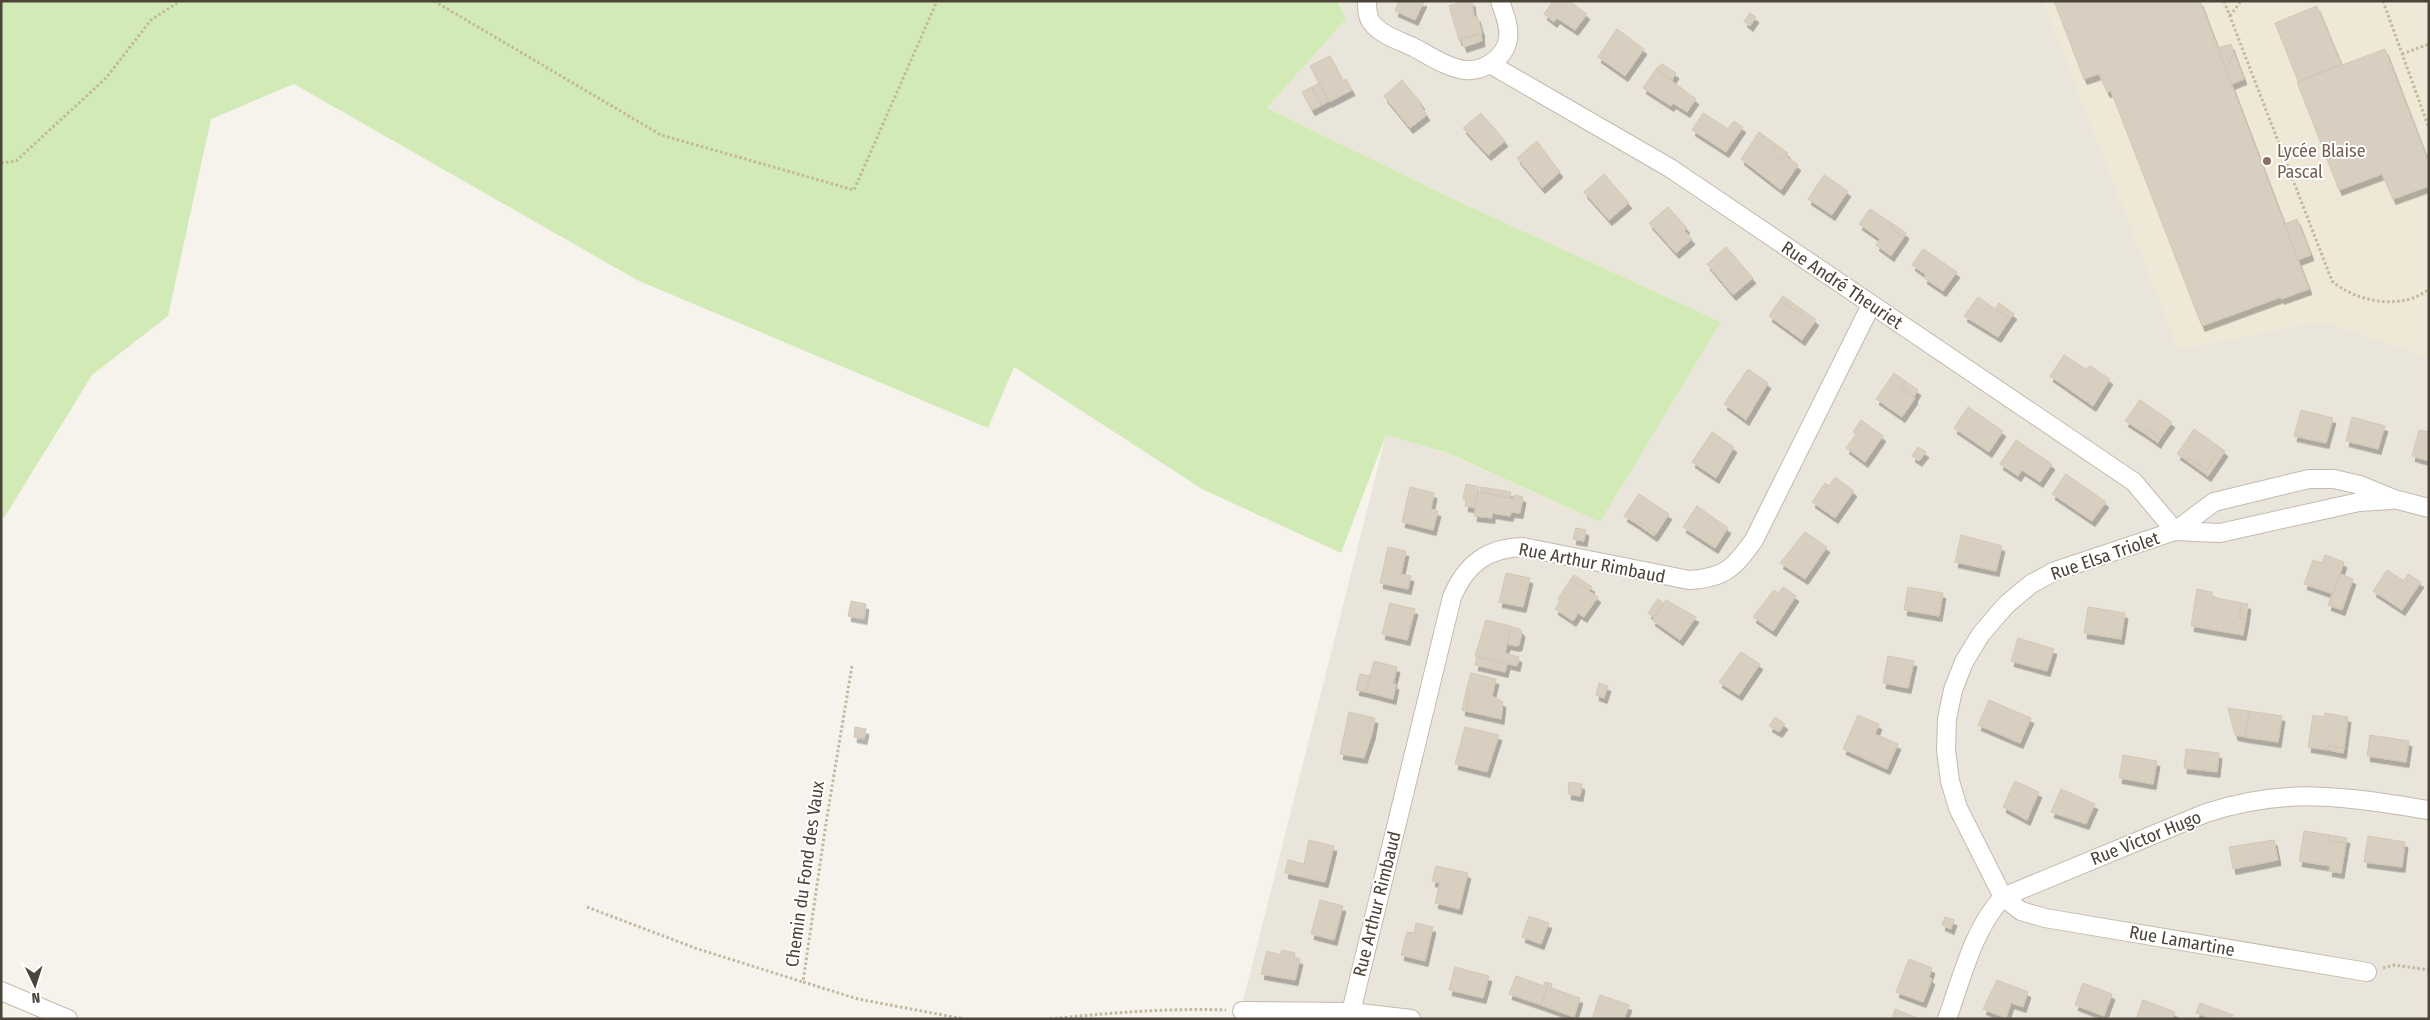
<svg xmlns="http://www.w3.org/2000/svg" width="2430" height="1020" font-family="'Fira Sans Condensed',sans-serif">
  <defs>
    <filter id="shadow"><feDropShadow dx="3" dy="5.5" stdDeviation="0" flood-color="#0004"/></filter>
  </defs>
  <rect width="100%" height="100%" fill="#f6f3ec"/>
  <path fill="#eae5da" d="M1339,1H2429V1019H1278L1242,1005L1386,435L1447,453L1600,522L1721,322L1451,198L1267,108L1346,19Z"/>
  <path fill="#efe8d6" d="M2043,1H2429V358L2323,321L2178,350Z"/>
  <path fill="#d2eab5" d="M1,1H1338L1346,19L1267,108L1451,198L1721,322L1600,522L1448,453L1386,435L1341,553L1202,489L1014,367L988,428L637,280L294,84L211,119L168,316L92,375L4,518L1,517Z"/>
  <path fill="#d8cfc1" stroke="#d3c7b4" filter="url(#shadow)" d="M1399,1H1424L1415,20L1395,11Z
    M1464,1H1472L1474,17L1477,16L1482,33L1459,40L1449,6Z
    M1553,1H1569L1587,14L1575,30L1557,18L1554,22L1544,14Z
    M2054,1H2200L2309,289L2281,299V297L2202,326L2111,91L2107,92L2099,74L2084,79Z
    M2317,6L2341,64L2298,81L2275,23Z
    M1750,13L1756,17L1750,26L1744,21Z
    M1617,29L1644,49L1625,76L1598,57Z
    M1481,33L1482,41L1464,47L1461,39Z
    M2231,44L2234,53L2226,69L2218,48Z
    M2385,49L2429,164V186L2393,199L2382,174L2339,190L2297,82Z
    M2234,53L2244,79L2232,84L2226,69Z
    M1330,56L1343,81L1346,79L1352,90L1329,102L1310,66Z
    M1662,64L1676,73L1672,80L1656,69Z
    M1656,69L1696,99L1687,112L1673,103L1671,106L1643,88Z
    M1402,80L1422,104L1420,105L1427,115L1410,128L1384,96Z
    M1319,83L1329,101L1322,105L1312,87Z
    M1312,87L1322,105L1312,110L1302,92Z
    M1481,113L1505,141L1488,155L1463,128Z
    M1703,113L1728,129L1734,121L1743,127L1726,152L1692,130Z
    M1759,132L1777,145L1771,153L1782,161L1786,156L1798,165L1781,190L1741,159Z
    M1537,141L1560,172L1542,188L1517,158Z
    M1777,145L1788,153L1782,161L1771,153Z
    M1604,174L1629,203L1609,220L1584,192Z
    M1824,175L1848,191L1832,215L1808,199Z
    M1668,207L1687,228L1684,230L1692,239L1676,253L1649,223Z
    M1870,209L1893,224L1891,228L1904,237L1891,256L1876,245L1880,239L1859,224Z
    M2297,219L2311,255L2298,260L2285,224Z
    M1893,224L1906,233L1904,237L1891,228Z
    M1726,247L1753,278L1733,295L1707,264Z
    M1923,249L1957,272L1943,291L1924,278L1926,275L1912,265Z
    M1783,296L1804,311L1802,315L1780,300Z
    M1978,297L2010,319L1998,337L1964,316Z
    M1780,300L1802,315L1804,311L1816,320L1802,340L1769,316Z
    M1999,303L2014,314L2010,319L1995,309Z
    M2064,355L2086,369L2090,366L2110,379L2093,406L2050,376Z
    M1748,369L1768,383L1746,420L1724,404Z
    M1894,373L1905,381L1901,387L1915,398L1902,417L1876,399Z
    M1905,381L1918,390L1914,397L1901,387Z
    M2140,400L2172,422L2160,439L2147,429L2144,433L2125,421Z
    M1968,407L2003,431L1989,452L1954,428Z
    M2301,410L2333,418L2326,443L2294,436Z
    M2352,417L2385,426L2378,449L2346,441Z
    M1861,420L1883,436L1865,462L1846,448L1856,434L1853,432Z
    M2147,429L2160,439L2158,443L2144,433Z
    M2194,429L2225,451L2219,460L2215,457L2207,470L2188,458L2186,460L2177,454Z
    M2419,430L2429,432V461L2412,456Z
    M1712,432L1734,447L1716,478L1692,462Z
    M2016,440L2052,464L2040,482L2022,470L2018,476L2000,464Z
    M1918,447L1926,452L1919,461L1912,456Z
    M2215,457L2219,460L2208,476L2186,460L2188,458L2207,470Z
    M2066,474L2106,502L2092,521L2052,494Z
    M1835,477L1854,491L1835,518L1812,502L1825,483L1829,486Z
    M1466,484L1479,487L1475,508L1465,506L1466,499H1463Z
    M1410,487L1434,493L1431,509L1438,511L1433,530L1402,522Z
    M1481,487L1511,492L1510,498L1480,492Z
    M1478,492L1513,499L1515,495L1523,497L1520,513L1511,512L1510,516L1492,513V518L1474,516Z
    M1639,494L1669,514L1656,534L1638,521L1637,524L1624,516Z
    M1697,506L1728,528L1715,548L1683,527Z
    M1638,521L1656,534L1654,536L1637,524Z
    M1576,528L1586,530L1584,541L1573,539Z
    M1805,532L1827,547L1805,579L1780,563Z
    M1961,535L2002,546L1996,571L1955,562Z
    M1388,547L1406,551L1401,574L1411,576L1408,589L1380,583Z
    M2325,555L2344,562L2333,594L2304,584L2313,560L2322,563Z
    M2387,570L2404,581L2408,574L2421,582L2402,610L2373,591Z
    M1506,573L1530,578L1523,607L1499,602Z
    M2340,574L2353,579L2342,610L2328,605Z
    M1574,575L1592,587L1589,591L1571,579Z
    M1571,579L1598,597L1584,617L1578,613L1573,621L1555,609L1560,601L1558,599Z
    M1783,587L1796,596L1773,631L1753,617L1774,590L1778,593Z
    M1908,587L1943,593L1939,616L1904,610Z
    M2197,589L2212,592V597L2242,603L2239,618L2246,619L2243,635L2191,626Z
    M1658,599L1663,603L1654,617L1648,613Z
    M1666,600L1696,617L1680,640L1652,620Z
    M851,601L866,604L864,619L848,616Z
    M1390,603L1415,609L1407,640L1382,634Z
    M2242,603L2248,604L2246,619L2239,618Z
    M2088,607L2125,613L2121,639L2084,633Z
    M1486,620L1511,626L1505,653L1519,657L1517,666L1475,656Z
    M1511,627L1520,629L1522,632L1519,645L1516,646L1507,644Z
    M2018,638L2054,649L2047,671L2011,661Z
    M1741,652L1760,664L1739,695L1719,682Z
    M1888,656L1914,661L1908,688L1883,683Z
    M1477,657L1507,664L1505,672L1475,665Z
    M1374,661L1397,667L1393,684H1396L1393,699L1366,692Z
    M1471,673L1496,679L1492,696L1503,702L1501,719L1466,711L1470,691H1466Z
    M1360,674L1370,676L1366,692L1356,690Z
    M1599,683L1608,686L1604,698L1596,695Z
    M1466,691H1470L1466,711L1462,710Z
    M1989,700L2031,718L2020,743L1978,725Z
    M2228,708L2249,711L2245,737L2235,735Z
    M2249,711L2282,716L2278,742L2245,737Z
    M1349,712L1371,717L1368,732L1372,734L1364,758L1340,754Z
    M2325,713L2348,717L2344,748L2328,746V750L2308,747L2313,715L2324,717Z
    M1858,715L1879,724L1875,734L1898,744L1887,769L1843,749Z
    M1371,717L1375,718L1372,734L1368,732Z
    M1775,717L1785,724L1779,732L1769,726Z
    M855,727L866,729L864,739L854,737Z
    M1465,727L1499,735L1487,772L1455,764Z
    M2370,735L2409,741L2406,762L2367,756Z
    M2328,746L2344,748L2343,753L2328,750Z
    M2186,749L2219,753L2217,772L2184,768Z
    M2123,755L2157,761L2153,784L2119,778Z
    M2015,781L2039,792L2027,820L2003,807Z
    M1569,782L1582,784L1580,796L1568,794Z
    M2061,789L2095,804L2086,824L2051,812Z
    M2304,831L2329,835L2328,841L2346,843L2341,873L2329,871L2330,866L2299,861Z
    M2329,835L2347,838L2346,843L2328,841Z
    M2368,836L2405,842L2402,867L2364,862Z
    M1309,840L1334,846L1325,882L1285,873L1288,860L1304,864Z
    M2274,840L2278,860L2233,869L2229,847Z
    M1436,866L1468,873L1459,909L1435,903L1440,883L1432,881Z
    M1320,900L1343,906L1334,940L1311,934Z
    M1529,916L1549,923L1541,944L1522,937Z
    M1945,917L1954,920L1951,929L1942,925Z
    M1416,923L1433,927L1425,961L1401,955L1407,932L1414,933Z
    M1282,950L1295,953L1294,958L1300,959L1295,980L1261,974L1267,951L1281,955Z
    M1909,959L1932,968L1929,977L1932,979L1923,1002L1896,992Z
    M1455,967L1489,976L1483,998L1449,990Z
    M1516,976L1544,986L1545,982L1549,983L1541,1005L1509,994Z
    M1997,980L2028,992L2023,1007L2011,1003L2006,1018L1983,1009Z
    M1549,983L1552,984L1551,988L1580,998L1574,1017L1541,1005Z
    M2083,983L2112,994L2104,1016L2075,1005Z
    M1600,995L1629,1005L1624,1019H1592Z
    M2143,1000L2175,1012L2172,1019H2136Z
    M2200,1003L2233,1015L2231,1019H2213L2196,1013Z
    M1895,1009L1917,1018V1019H1892Z"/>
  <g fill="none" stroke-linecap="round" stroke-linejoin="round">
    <defs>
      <path id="minor" d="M1367,1C1367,9 1367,17 1372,23C1382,36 1401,41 1415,48C1430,56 1448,68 1465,70C1483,72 1505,58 1508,39C1510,26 1504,13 1500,1
        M1490,64L1670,168L2134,482L2175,531
        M2175,531L2220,533L2359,502L2391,500
        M2367,972L2045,918L2021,911L2003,897L1958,808L1950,781L1946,750L1947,719L1953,690L1964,662L1981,634L2006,605L2031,584L2055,571L2175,531L2214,502L2309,479H2334L2360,485L2394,499L2429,508
        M1,991L68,1019
        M1242,1011L1351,1012L1411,1019
        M1351,1012L1452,597C1466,564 1487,548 1523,547L1689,580C1725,578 1734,568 1754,540L1871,305
        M1947,1019C1962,978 1973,929 2003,897L2206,813C2288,786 2346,797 2429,810"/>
    </defs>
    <use href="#minor" stroke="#c2bbae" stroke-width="20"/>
    <path stroke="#c4b79f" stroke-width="3" stroke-dasharray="2.5 2.5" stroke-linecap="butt" d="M434,1L661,135L854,190L937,1
      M2224,1L2332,281C2356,302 2402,311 2429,289
      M2383,1L2429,128
      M2230,16L2241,1
      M2402,54L2429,44
      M1,163L16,161L106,78L151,20L180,1
      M852,666L826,823L803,982L858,999L964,1019
      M587,907L695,948L803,982
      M2383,968L2394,965L2429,970
      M1050,1019C1108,1013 1167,1008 1226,1010"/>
    <use href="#minor" stroke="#fff" stroke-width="18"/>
  </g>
  <circle fill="#8d6e63" stroke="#fff" stroke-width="2" cx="2267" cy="161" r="5"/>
  <g text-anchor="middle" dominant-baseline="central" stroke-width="4" stroke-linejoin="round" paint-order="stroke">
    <g font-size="18" fill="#785e54" stroke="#fff" text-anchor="start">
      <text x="2277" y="151">Lycée Blaise<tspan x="2277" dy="21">Pascal</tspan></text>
    </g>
    <g font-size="18" fill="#4b4439" stroke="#fff">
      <text transform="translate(1842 285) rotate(34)">Rue André Theuriet</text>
      <text transform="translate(2105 556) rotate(-19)">Rue Elsa Triolet</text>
      <text transform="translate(1592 563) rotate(11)">Rue Arthur Rimbaud</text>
      <text transform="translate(2146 838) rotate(-22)">Rue Victor Hugo</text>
      <text transform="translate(805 874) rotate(-82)">Chemin du Fond des Vaux</text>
      <text transform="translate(1377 904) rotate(-76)">Rue Arthur Rimbaud</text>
      <text transform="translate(2182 941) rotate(10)">Rue Lamartine</text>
    </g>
  </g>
  <rect width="2430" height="1020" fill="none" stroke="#4b4439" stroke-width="5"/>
  <g transform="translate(35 985) rotate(176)" stroke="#ffffff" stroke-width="4" paint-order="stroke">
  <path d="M0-4L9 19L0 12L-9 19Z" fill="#4b4439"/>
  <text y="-8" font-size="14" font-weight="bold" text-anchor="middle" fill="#4b4439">N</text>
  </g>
</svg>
